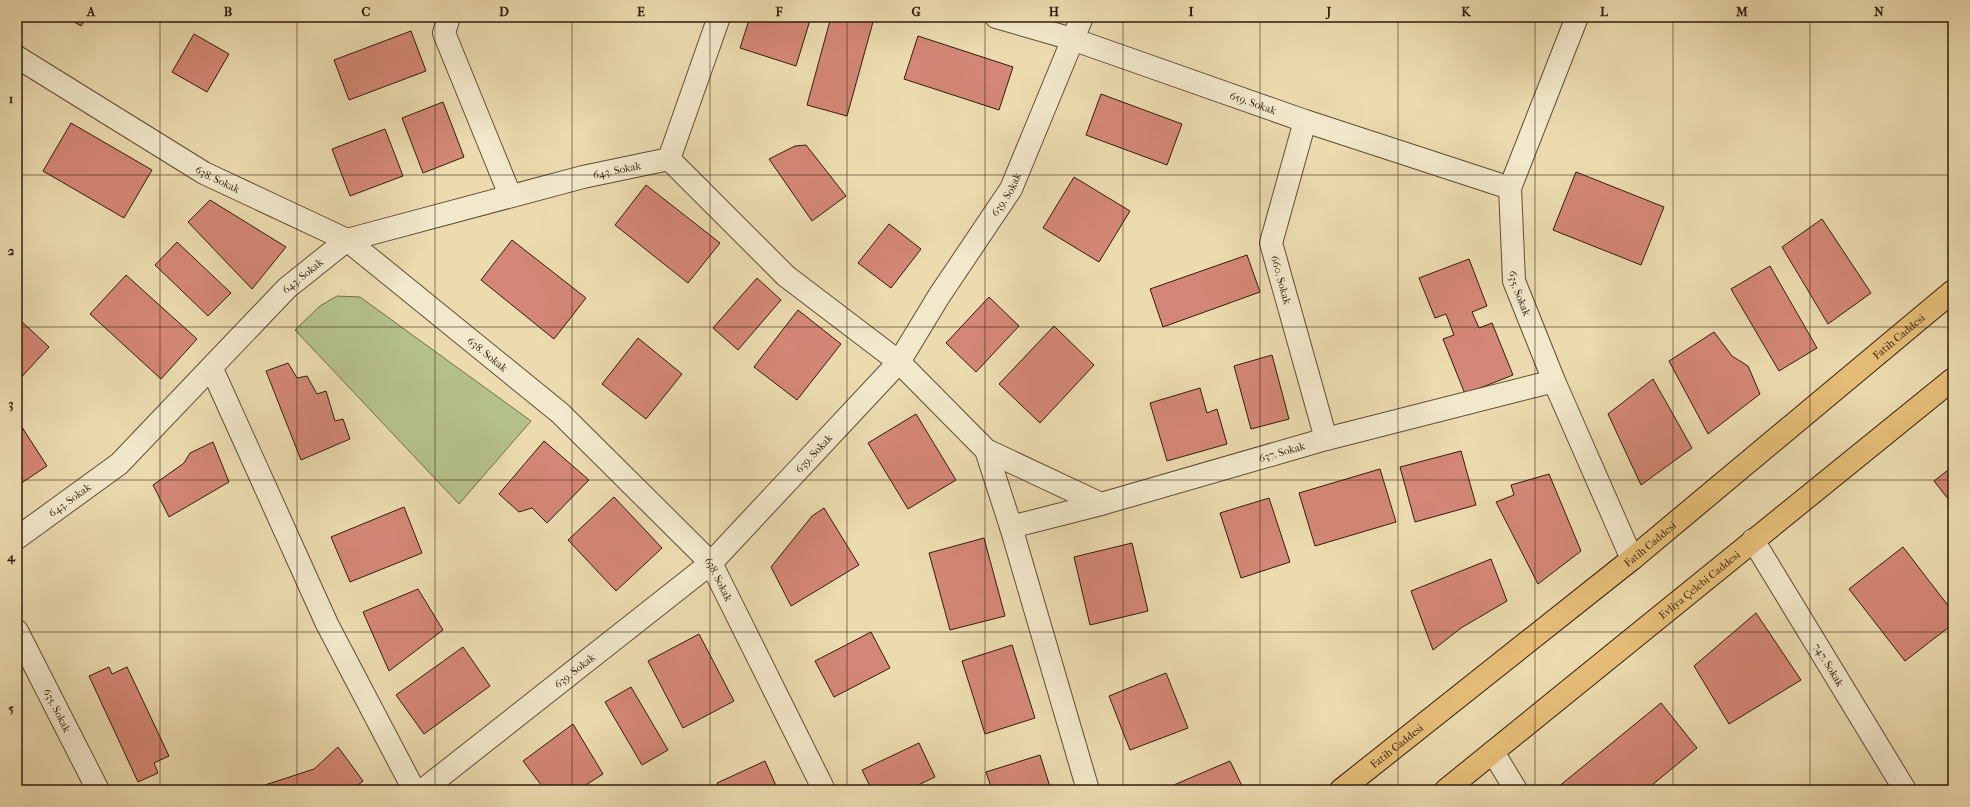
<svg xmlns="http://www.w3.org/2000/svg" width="1970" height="807" font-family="'IM FELL French Canon',serif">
  <rect width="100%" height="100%" fill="#ebdbaf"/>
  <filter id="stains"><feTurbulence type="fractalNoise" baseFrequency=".005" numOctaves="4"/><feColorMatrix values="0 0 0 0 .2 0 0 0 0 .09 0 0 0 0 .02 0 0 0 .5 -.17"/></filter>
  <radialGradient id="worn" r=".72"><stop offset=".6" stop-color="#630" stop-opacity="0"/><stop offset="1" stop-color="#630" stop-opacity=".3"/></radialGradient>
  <path fill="#b5c18c" stroke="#736e4c" d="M337,296L360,297L531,421L459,504L295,330L320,306Z"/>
  <path fill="#d48776" stroke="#311c0b" d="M66,17H87L81,26Z
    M750,17H811L796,66L740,48Z
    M831,17H854L873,22L847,116L807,105Z
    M411,31L426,71L349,100L334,60Z
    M194,34L229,54L207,92L172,72Z
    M918,36L1013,67L999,110L904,79Z
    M1101,94L1182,124L1167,165L1086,135Z
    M443,102L464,157L423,173L402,118Z
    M71,123L152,170L124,218L43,171Z
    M385,129L403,176L350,196L332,149Z
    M806,145L846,196L812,221L769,159L795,146Z
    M1576,172L1664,207L1641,265L1553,230Z
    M1074,177L1130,211L1099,262L1043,228Z
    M646,185L720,243L688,283L615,225Z
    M210,200L286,247L252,289L188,222Z
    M1822,219L1871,293L1828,324L1782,247Z
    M889,224L921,249L891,288L858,263Z
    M512,240L586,298L554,339L481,280Z
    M177,242L231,293L208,316L155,265Z
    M1247,255L1260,292L1163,327L1150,289Z
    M1469,259L1487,306L1472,312L1479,328L1492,323L1513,375L1465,394L1443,339L1454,335L1446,314L1435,318L1419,278Z
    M1770,266L1817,348L1779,371L1731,289Z
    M126,275L197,339L161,379L90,314Z
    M757,278L781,300L738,350L713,328Z
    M989,297L1019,326L976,372L946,343Z
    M798,310L841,344L797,400L754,367Z
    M19,319L49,347L17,382V321Z
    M1054,326L1094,365L1040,423L999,384Z
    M1714,332L1732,356L1748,366L1760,394L1708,434L1669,361Z
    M638,338L682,374L646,419L602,384Z
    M1272,355L1289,419L1251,429L1234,366Z
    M288,363L297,378L307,376L317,394L326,391L335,421L343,419L350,439L301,460L266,371Z
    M1653,379L1692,448L1641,485L1608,414Z
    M1200,388L1207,413L1217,409L1227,444L1167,461L1150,403Z
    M916,414L956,480L908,509L868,443Z
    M18,421L47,466L17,486V422Z
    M544,441L589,480L547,523L532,508L519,512L499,494Z
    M213,442L229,482L169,517L153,485L184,463L190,453Z
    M1461,451L1476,505L1415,522L1400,467Z
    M1953,466V505L1934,481Z
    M1380,469L1396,522L1315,546L1299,493Z
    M1549,474L1581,551L1538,584L1496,502L1514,495L1511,485Z
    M614,497L662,548L616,591L568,540Z
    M1269,498L1290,562L1241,578L1220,513Z
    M404,507L422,553L350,582L331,537Z
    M824,508L859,565L791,606L771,567L812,516Z
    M984,538L1005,616L950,630L929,553Z
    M1132,543L1148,611L1090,625L1074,557Z
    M1903,547L1953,612V624L1905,661L1849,589Z
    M1491,559L1507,601L1461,628L1433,650L1411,591Z
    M418,589L443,630L389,671L363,612Z
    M1756,613L1801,680L1729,724L1694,666Z
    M871,632L890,668L834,697L815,661Z
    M699,634L734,701L683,728L648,661Z
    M1012,645L1035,718L985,734L962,661Z
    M463,647L490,686L424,734L396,695Z
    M109,667L112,674L127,667L169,756L154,763L158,773L138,782L89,676Z
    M1166,673L1188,728L1130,750L1109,696Z
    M631,687L668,750L642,765L605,702Z
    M1661,703L1697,748L1646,790H1560L1558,787Z
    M573,724L603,774L578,790H545L523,761Z
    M919,743L935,777L908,790H872L862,770Z
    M338,747L363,781L352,790H267L265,785L314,769Z
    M1040,755L1051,790H992L986,772Z
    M765,761L778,790H720L717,783Z
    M1230,761L1244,790H1162Z"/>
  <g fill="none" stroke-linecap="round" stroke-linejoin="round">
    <defs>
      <g id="minor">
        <path d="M449,17L444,33L510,195"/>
        <path d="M719,17L669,159L786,276L899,362L986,450L1011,527L1088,790"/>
        <path id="s1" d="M996,17L1072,39L1305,121L1510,188"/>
        <path id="s2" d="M1577,17L1510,188L1514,281L1554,381L1632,559"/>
        <path id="s3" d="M17,57L204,173L347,240L560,413L711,563L824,790"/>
        <path id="s4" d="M1305,121L1271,243L1326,439"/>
        <path d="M212,369L327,624L414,790"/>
        <path d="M986,450L1101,504"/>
        <path id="s5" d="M1011,527L1101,504L1326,439L1554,381"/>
        <path id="s6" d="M17,538L119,464L287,288L347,240L583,177L669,159"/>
        <path id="s7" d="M1753,540L1905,790"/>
        <path id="s8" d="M17,631L98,790"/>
        <path d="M1493,752L1516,790"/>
        <path id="s9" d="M423,790L711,563L899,362L939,296L1011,189L1082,17"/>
      </g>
      <g id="major">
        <path id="s10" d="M1341,790L1632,559L1953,291"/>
        <path id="s11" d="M1446,790L1953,379"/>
      </g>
    </defs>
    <use href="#minor" stroke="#604c34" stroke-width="24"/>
    <use href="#major" stroke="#311c0b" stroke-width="24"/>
    <use href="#minor" stroke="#f2e8cb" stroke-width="22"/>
    <use href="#major" stroke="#e6be78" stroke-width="22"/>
  </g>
  <path fill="none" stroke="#311c0b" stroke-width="1" stroke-opacity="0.55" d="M160,17V790M297,17V790M435,17V790M572,17V790M710,17V790M847,17V790M985,17V790M1123,17V790M1260,17V790M1398,17V790M1535,17V790M1673,17V790M1810,17V790M17,175H1953M17,327H1953M17,480H1953M17,632H1953"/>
  <g text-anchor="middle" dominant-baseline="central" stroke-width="3" stroke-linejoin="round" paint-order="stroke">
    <g font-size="11" fill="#311c0b" stroke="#f2e8cb">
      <text stroke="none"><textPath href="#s1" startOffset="271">659. Sokak</textPath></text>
      <text stroke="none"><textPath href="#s6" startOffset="725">643. Sokak</textPath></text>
      <text stroke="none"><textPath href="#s3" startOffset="235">638. Sokak</textPath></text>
      <text stroke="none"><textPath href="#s9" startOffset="841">639. Sokak</textPath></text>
      <text stroke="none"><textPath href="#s6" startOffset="389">643. Sokak</textPath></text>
      <text stroke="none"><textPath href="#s4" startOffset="165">660. Sokak</textPath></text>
      <text stroke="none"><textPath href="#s2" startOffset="290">635. Sokak</textPath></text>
      <text stroke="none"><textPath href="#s10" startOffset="719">Fatih Caddesi</textPath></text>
      <text stroke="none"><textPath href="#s3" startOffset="559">638. Sokak</textPath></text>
      <text stroke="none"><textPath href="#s5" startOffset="281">637. Sokak</textPath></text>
      <text stroke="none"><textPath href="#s9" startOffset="517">639. Sokak</textPath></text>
      <text stroke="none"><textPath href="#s6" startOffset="65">643. Sokak</textPath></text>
      <text stroke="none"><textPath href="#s10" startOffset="395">Fatih Caddesi</textPath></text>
      <text stroke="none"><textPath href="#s3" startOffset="883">638. Sokak</textPath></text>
      <text stroke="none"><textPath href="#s11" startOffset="326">Evliya Çelebi Caddesi</textPath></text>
      <text stroke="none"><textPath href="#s7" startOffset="146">747. Sokak</textPath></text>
      <text stroke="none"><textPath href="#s9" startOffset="193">639. Sokak</textPath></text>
      <text stroke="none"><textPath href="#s8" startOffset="89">635. Sokak</textPath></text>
      <text stroke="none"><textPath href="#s10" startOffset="71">Fatih Caddesi</textPath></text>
    </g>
  </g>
  <rect width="1970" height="807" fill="none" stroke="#ebdbaf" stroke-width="44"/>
  <rect x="22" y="22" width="1926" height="763" fill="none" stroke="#311c0b" stroke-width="1.5"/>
  <g font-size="13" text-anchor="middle" font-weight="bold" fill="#311c0b">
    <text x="91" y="16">A</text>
    <text x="228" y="16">B</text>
    <text x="366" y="16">C</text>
    <text x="504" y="16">D</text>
    <text x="641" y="16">E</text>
    <text x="779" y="16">F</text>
    <text x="916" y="16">G</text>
    <text x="1054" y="16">H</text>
    <text x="1191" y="16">I</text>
    <text x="1329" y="16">J</text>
    <text x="1466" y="16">K</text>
    <text x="1604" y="16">L</text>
    <text x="1742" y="16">M</text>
    <text x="1879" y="16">N</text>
    <text x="11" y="103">1</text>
    <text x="11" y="255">2</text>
    <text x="11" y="408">3</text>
    <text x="11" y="561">4</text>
    <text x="11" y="713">5</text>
  </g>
  <rect width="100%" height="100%" filter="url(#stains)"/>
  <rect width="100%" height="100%" fill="url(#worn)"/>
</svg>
